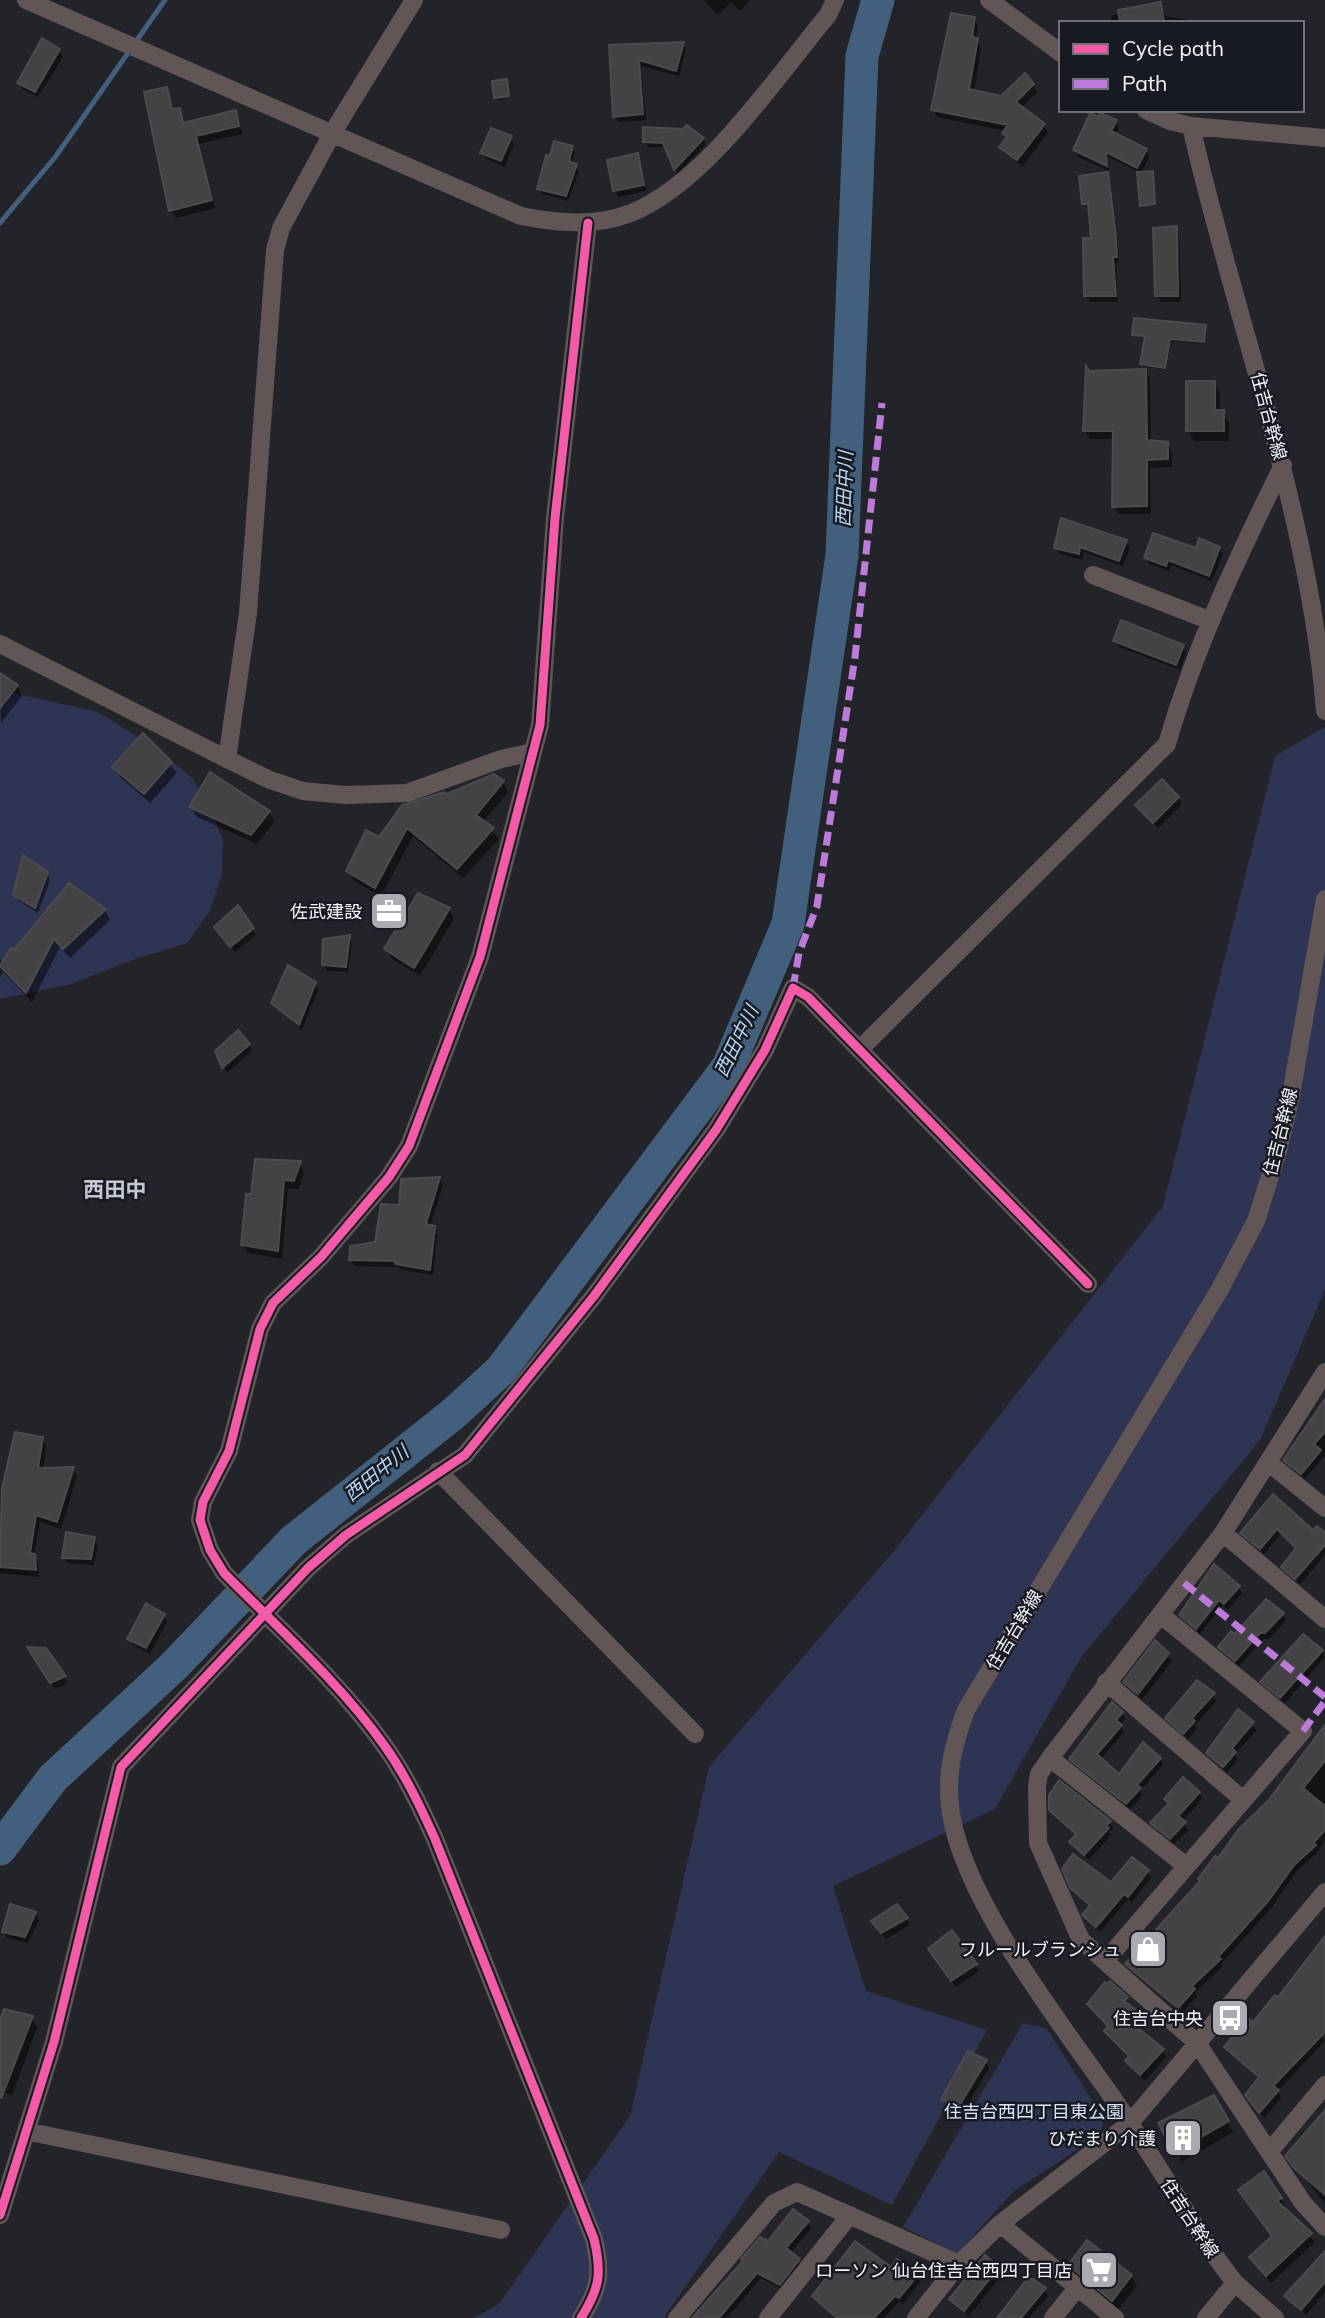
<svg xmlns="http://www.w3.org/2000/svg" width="1325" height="2318" font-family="Mulish,'Noto Sans JP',sans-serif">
  <rect width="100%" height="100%" fill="#232429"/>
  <path fill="#2e3453" d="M0,690L98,712L157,749L192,778L209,805L223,840L222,874L210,911L187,943L135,959L71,984L0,999Z
    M1325,727V1290L1260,1440L1082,1656L995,1809L833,1886L866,1991L987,2030L892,2205L779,2152L665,2316L667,2318H474L499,2304L630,2116L709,1767L894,1551L1163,1206L1275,756Z
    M1023,2023L1047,2029L1104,2119L1101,2134L1014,2191L957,2254L903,2227Z"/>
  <path fill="#0007" d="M704,0H750L740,11L731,3L717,15Z
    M1160,4L1165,16L1207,23H1101L1112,20L1111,16Z
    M974,18L978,26L976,39L981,48L974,92L1002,98L1033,85L1037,92L1021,108L1044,125L1048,133L1022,167L1001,147L1007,139L1006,131L937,117L933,109Z
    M683,44L686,50L679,76L641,66L646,120L618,122L615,116L611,46Z
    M59,51L63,57L38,97L23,90L19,83Z
    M508,83L510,98L497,100L496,97Z
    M166,89L174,111L179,110L185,124L235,112L243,134L199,144L215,208L176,218L171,211L146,94Z
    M1115,122L1119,128L1115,135L1146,150L1149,157L1141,174L1153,176L1155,206L1142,205L1139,172L1108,157L1109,171L1078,157L1075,150Z
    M510,138L514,144L505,167L486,159L482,153Z
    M703,139L706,144L678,173L667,147H648L645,141Z
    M572,147L575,153L572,164L579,171L568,201L542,194L538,188L552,158Z
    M637,155L646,191L618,197L615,191Z
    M1107,174L1110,180L1118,244L1119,263H1116L1118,302H1090L1086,296L1093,239L1090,210L1084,204Z
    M1176,228L1179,234L1181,302H1161L1157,296Z
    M1205,327V344L1171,341L1166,370L1143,366L1146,338L1134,334Z
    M1145,371L1150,379L1151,442L1167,444L1172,453V467L1150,468L1151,514H1119L1114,506V439H1090L1085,431Z
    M1214,383L1220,393V412L1229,422V441H1194L1188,431Z
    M1126,541L1130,548L1123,566L1084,552L1082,560L1060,554L1056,548Z
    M1219,548L1223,554L1212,581L1171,565L1169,571L1149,564L1146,558Z
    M1115,641L1183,646L1186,653L1180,670L1119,647Z
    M0,675L17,686L22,696L1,723Z
    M143,736L177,773L150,803L120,777L114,767Z
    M503,782L508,792L483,822L499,839L463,878L413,836L381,896L354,881L348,871L380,839Z
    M1178,798L1182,804L1158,828L1137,805Z
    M191,807L269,812L274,822L257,844L197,817Z
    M47,873L50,880L38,913L19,901L15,894Z
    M449,909L454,919L420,976L392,959L386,949Z
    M105,910L110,920L70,958L60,947L32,1002L3,972L0,977V958L3,964L15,952Z
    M252,929L256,935L235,952L220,933Z
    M349,937L352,943L348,972L327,971L324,965Z
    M314,983L318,990L302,1030L273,1003Z
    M249,1045L252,1051L227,1073L217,1052Z
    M299,1163L304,1172L299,1189H288L282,1259L248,1253L242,1244L252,1196Z
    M440,1179L443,1185L430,1227L437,1234L433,1275L401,1270L399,1267L354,1266L351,1260L377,1243L400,1207L403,1181Z
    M1325,1400V1455L1305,1479L1286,1460Z
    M42,1439L46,1446L43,1470L73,1469L77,1476L61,1529L40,1522L34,1555L38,1563L39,1577L0,1573V1550Z
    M1274,1497L1313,1532L1325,1534V1555L1300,1584L1283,1567L1297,1550L1281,1534L1264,1554L1242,1533Z
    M94,1539L98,1545L94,1565L67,1563L64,1557Z
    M1238,1587L1242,1593L1228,1610L1223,1605L1200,1634L1181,1615Z
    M1282,1614L1286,1620L1269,1639H1264L1239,1666L1224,1653L1220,1647L1235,1636Z
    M163,1615L167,1622L150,1654L133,1645L129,1639Z
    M1155,1643L1172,1661L1142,1700L1125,1682Z
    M30,1649L45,1650L68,1683L55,1689Z
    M1322,1651L1325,1657L1285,1703L1266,1688L1262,1682Z
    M1198,1683L1217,1701L1195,1725L1197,1728L1188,1739L1168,1718Z
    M1238,1712L1257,1730L1235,1754L1238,1759L1227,1773L1209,1754Z
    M1122,1713L1125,1719L1120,1725L1124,1732L1100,1760L1119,1777L1160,1759L1163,1765L1140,1791L1143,1795L1130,1809L1071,1759Z
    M1325,1730V1839L1318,1852L1297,1871L1272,1907L1221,1964L1223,1966L1195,1993L1197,1996L1182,2013L1127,1964L1269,1802Z
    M1199,1793L1202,1799L1182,1822L1188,1830L1174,1844L1152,1823L1169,1804L1166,1799Z
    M1051,1810L1110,1822L1113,1828L1109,1832L1111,1835L1089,1860L1071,1842L1077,1836Z
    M1147,1871L1151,1878L1132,1902L1128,1899L1100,1932L1088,1921L1084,1915L1096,1912L1111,1885Z
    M35,1913L39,1920L28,1943L7,1938L4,1932Z
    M907,1919L910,1925L886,1939L877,1927Z
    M952,1933L979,1971L956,1987L934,1956Z
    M1325,1939V2033L1322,2036L1325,2041L1278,2091L1281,2098L1264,2118L1251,2101L1260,2080L1226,2047L1278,2000Z
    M1126,1998L1128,2006L1144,2021L1137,2029L1167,2056L1145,2081L1131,2068L1127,2062L1130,2058L1110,2037L1106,2031L1109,2028L1089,2005Z
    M5,2011L32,2018L37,2028L12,2095L0,2091V2026Z
    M986,2062L989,2068L964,2110L946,2100V2104L962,2114L946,2106L943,2099Z
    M1213,2097L1233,2132L1182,2162L1161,2124Z
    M1325,2112V2204L1288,2156Z
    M1245,2198L1281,2199L1286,2207L1283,2209L1315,2242L1271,2283L1251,2257L1273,2237Z
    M808,2222L811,2228L790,2254L803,2267L784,2290L761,2278L727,2318H697L768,2244Z
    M985,2257L1002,2275L969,2316L952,2299Z
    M1325,2259V2292L1306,2315L1286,2296Z
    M1070,2265L1131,2276L1137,2286L1118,2310L1075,2275Z
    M891,2269L917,2276L920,2282L903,2304L900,2301L884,2318H835L814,2297Z
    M1044,2290L1048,2296L1029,2318H998Z"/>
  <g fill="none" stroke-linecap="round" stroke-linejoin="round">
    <path stroke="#42607e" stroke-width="5" d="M0,223L56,156L165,0"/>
    <path stroke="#42607e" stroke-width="33" d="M0,1849L53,1778L174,1666L294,1540L453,1414L501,1370L728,1067L788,924L842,555L862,56L878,0"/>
  </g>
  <path fill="#434346" stroke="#4b4b4f" stroke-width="2" d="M1161,2L1164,23H1120L1118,10Z
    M951,13L975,17L972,37L978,38L969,89L1001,96L1025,73L1034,84L1016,102L1045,124L1017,160L999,147L1007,137L1002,133L1008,125L931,110Z
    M42,38L60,49L35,92L17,83Z
    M684,42L676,71L639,60L643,114L613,117L609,45Z
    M507,79L509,96L494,98L492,81Z
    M167,87L172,109L180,108L183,123L236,110L239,126L196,136L212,200L169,211L144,92Z
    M1090,113L1098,117L1100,113L1117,120L1111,131L1147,149L1137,168L1106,152L1107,166L1073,150Z
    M687,125L704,138L674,170L663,143L643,142V127L683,129Z
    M491,128L512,136L501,161L480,153Z
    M554,141L573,146L569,161L577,164L566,196L537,189L546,155L550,156Z
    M638,153L644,185L613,191L607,160Z
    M1153,171L1155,204L1140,206L1137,172Z
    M1108,172L1116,237L1117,257H1113L1116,296H1084L1083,238H1091L1088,204H1082L1079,176Z
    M1177,226L1178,296H1155L1153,228Z
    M1134,318L1206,325L1204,342L1170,339L1165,368L1140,364L1145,336L1132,335Z
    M1086,366L1089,371L1146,369L1147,440L1168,442V459L1147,460V506L1112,507L1113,431H1083Z
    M1186,381H1215V410H1224V431H1186Z
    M1061,518L1127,540L1119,561L1080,547L1079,554L1054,548Z
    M1153,533L1196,548L1199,538L1220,547L1209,576L1168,560L1166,566L1144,558Z
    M1121,620L1184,645L1176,665L1113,641Z
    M0,673L18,685L0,708Z
    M143,733L172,762L144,794L112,767Z
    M210,772L270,811L251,835L189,807Z
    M494,774L504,781L476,815L494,828L457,869L407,828L375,888L346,871L366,830L379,837L402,805L444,792L447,794Z
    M1162,779L1179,797L1153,823L1135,805Z
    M23,855L48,872L35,908L13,895Z
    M69,883L106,909L63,949L54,939L26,993L0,966L11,948L14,950Z
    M418,893L450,908L414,968L384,949Z
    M238,905L254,928L230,947L214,927Z
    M350,935L346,967L322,965L323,939Z
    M288,965L316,982L299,1025L271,1003Z
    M238,1030L250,1044L222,1068L215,1051Z
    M255,1159L301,1161L294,1181L284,1180L278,1251L241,1245L246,1194H251Z
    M440,1177L426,1224L435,1226L430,1270L395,1264L396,1261L349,1260L350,1246L375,1242L381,1204L399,1205L401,1179Z
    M1325,1399V1432L1314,1444L1321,1450L1301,1474L1283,1460Z
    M15,1432L43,1437L38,1468L74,1467L57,1522L36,1515L30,1553L35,1554L36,1570L0,1567L2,1488Z
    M1273,1494L1313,1530L1317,1526L1325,1532V1545L1295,1579L1281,1567L1296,1548L1277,1529L1260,1549L1240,1533Z
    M66,1532L95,1537L91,1559L62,1558Z
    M1214,1564L1240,1586L1224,1604L1219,1600L1196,1629L1179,1615Z
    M1266,1599L1284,1613L1265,1633H1260L1235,1661L1218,1647L1231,1631L1235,1634Z
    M146,1603L165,1614L146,1648L127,1639Z
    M1303,1634L1323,1650L1280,1698L1260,1682Z
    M1155,1640L1169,1653L1138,1694L1123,1682Z
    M27,1647L46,1648L66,1676L50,1683Z
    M1197,1680L1215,1693L1192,1718L1195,1721L1183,1734L1165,1718Z
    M1112,1702L1123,1712L1116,1720L1122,1725L1097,1754L1119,1774L1143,1742L1161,1758L1137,1785L1141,1788L1126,1804L1069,1759Z
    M1238,1709L1254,1722L1232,1748L1236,1752L1223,1767L1206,1753Z
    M1325,1725V1761L1303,1788L1325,1806V1830L1313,1843L1316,1845L1294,1865L1269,1900L1218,1957L1221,1959L1192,1986L1195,1989L1178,2008L1125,1964L1200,1881L1198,1879L1215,1856L1218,1858L1239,1829L1268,1801Z
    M1183,1777L1200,1792L1178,1816L1186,1822L1170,1839L1150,1823L1169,1803L1164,1799Z
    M1059,1780L1111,1821L1106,1826L1109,1828L1084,1855L1069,1842L1076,1834L1049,1810V1795Z
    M1073,1854L1111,1882L1132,1857L1149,1870L1128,1897L1124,1894L1096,1927L1082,1915L1090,1905L1070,1888L1062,1869Z
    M10,1904L36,1912L25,1937L2,1932Z
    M897,1904L908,1918L881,1933L871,1921Z
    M952,1930L977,1964L951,1981L928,1949Z
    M1325,1936V2032L1273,2086L1279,2090L1259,2113L1245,2095L1259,2077L1224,2047L1248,2018L1253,2022L1275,1995L1278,1997Z
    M1110,1981L1128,1997L1124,2001L1141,2014L1133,2024L1164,2049L1140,2075L1125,2061L1129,2056L1104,2031L1108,2026L1087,2004L1105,1982L1107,1984Z
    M4,2009L33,2016L1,2099L0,2020Z
    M968,2051L987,2060L958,2108L941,2099Z
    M1214,2095L1229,2121L1174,2153L1158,2123Z
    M1325,2110V2195L1293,2167L1285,2156Z
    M1264,2171L1282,2198L1277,2201L1312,2233L1266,2276L1249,2257L1272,2236L1238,2190Z
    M793,2209L809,2221L786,2248L800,2259L780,2285L757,2273L719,2318H692L743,2261L741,2259L760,2237L768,2241Z
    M1087,2240L1132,2275L1112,2301L1068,2265Z
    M855,2241L891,2267L897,2259L918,2275L899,2298L895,2296L874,2318H837L812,2296Z
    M1325,2251V2282L1301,2310L1284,2296Z
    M985,2255L999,2267L964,2311L949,2299Z
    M1027,2279H1033L1046,2288L1021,2318H997Z"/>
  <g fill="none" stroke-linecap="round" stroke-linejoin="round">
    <path stroke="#615556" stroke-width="18" d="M26,0L521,216C557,223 596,227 631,213C706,183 777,76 828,15L835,0
      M989,0L1061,53
      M1146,110L1170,121L1191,126L1325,138
      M1191,126C1235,321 1309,509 1325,711
      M1093,575L1211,621
      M0,644L227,759L270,780L303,791L345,795L407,793L501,759L533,752
      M227,759L248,613L275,250L281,228L333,132L414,0
      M859,1050L1167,744C1195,647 1238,556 1283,465
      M1325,1372L1223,1533L1050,1758L1039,1774L1037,1786L1038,1843L1081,1940L1197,2043L1303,2203L1325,2227
      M1269,1463L1325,1508
      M438,1471L695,1734
      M1223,1533L1325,1619
      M1106,1682L1242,1799
      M1050,1758L1186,1866
      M1106,1960L1303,1731L1161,1615
      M26,2131L501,2230
      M1269,2152L1325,2085
      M0,2215L54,2042L121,1767L308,1568L346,1535L465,1455L594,1296L716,1130L765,1050L793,988L808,997L1088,1284
      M1000,2224L1115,2318
      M581,2318C600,2288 602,2273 594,2239L435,1839C420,1806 405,1774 384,1745C340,1683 277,1627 224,1573L210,1550L200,1520L203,1502L229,1451L260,1329L273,1303L321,1257L389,1177L409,1146L480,957L540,725L555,518L588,223
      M677,2318L774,2203L797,2192L959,2264
      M768,2318L850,2215
      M916,2318L959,2264L1000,2224L1130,2123L1325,1892
      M1053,2318L1078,2287
      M1206,2318L1235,2283
      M1275,2318L1235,2283L1212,2252C1180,2203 1150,2152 1117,2104C1064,2027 966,1905 951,1814C945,1776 953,1745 966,1710L1220,1289L1256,1221L1278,1151L1290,1101L1325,899"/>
    <path stroke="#bd7bd9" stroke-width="7" stroke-dasharray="14 7" stroke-linecap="butt" d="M793,988L799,953L817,906L855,657L882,403
      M1184,1583L1325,1697
      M1303,1731L1325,1701"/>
    <defs>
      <path id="cycleway" d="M0,2215L54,2042L121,1767L308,1568L346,1535L465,1455L594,1296L716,1130L765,1050L793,988L808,997L1088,1284
        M581,2318C600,2288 602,2273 594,2239L435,1839C420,1806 405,1774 384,1745C340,1683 277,1627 224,1573L210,1550L200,1520L203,1502L229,1451L260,1329L273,1303L321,1257L389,1177L409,1146L480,957L540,725L555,518L588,223"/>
    </defs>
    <use href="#cycleway" stroke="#181a21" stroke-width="13"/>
    <use href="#cycleway" stroke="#f35aa7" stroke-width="9"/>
  </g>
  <defs>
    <symbol id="office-square" viewBox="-11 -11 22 22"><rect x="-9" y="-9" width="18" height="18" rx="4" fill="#aaabb0" stroke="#181a21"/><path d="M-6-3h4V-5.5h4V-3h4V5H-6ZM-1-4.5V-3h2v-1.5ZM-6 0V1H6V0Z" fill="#fff"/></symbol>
    <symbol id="shop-square" viewBox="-11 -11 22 22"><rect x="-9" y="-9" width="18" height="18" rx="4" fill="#aaabb0" stroke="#181a21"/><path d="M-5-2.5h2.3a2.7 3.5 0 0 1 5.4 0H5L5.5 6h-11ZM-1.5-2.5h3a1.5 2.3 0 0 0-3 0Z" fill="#fff"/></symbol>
    <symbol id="bus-square" viewBox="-11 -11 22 22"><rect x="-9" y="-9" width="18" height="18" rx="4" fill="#aaabb0" stroke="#181a21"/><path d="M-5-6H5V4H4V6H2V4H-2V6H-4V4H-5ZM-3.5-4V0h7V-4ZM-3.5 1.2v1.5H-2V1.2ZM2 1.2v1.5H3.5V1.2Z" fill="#fff"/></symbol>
    <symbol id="building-square" viewBox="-11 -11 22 22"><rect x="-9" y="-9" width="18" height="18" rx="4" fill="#aaabb0" stroke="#181a21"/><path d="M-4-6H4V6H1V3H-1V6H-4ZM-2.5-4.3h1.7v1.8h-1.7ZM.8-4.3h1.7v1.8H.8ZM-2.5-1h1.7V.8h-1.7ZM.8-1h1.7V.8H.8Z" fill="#fff"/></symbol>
    <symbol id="supermarket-square" viewBox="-11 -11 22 22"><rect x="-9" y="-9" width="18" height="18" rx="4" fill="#aaabb0" stroke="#181a21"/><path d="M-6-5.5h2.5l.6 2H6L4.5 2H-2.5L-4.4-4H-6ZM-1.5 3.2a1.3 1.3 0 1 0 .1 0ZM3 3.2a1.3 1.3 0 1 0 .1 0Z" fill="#fff"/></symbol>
  </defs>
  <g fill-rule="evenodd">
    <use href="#office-square" x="367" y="889" width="44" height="44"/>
    <use href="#shop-square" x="1126" y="1927" width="44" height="44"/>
    <use href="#bus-square" x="1208" y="1996" width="44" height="44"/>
    <use href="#building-square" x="1161" y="2116" width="44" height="44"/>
    <use href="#supermarket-square" x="1077" y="2248" width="44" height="44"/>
  </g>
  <g text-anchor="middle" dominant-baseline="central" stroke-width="5" stroke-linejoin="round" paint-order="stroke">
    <g font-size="18" fill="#f3f4f9" stroke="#181a21">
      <text transform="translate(1269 416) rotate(75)">住吉台幹線</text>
      <text transform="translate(1280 1132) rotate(-76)">住吉台幹線</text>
      <text transform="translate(1014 1630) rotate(-59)">住吉台幹線</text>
      <text transform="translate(1190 2218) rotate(57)">住吉台幹線</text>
    </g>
    <g font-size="18" fill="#f3f4f9" stroke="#181a21" text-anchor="end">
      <text x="362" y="911">佐武建設</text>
      <text x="1121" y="1949">フルールブランシュ</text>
      <text x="1203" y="2018">住吉台中央</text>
      <text x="1156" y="2138">ひだまり介護</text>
      <text x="1072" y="2270">ローソン 仙台住吉台西四丁目店</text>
    </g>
    <g font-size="18" fill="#dce3fe" stroke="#181a21">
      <text x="1034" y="2111">住吉台西四丁目東公園</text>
    </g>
    <g font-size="19" font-style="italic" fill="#b7d7f7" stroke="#181a21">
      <text transform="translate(844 489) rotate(-88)">西田中川</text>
      <text transform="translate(736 1041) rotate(-64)">西田中川</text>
      <text transform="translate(376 1473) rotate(-39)">西田中川</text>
    </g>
    <g font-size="21" font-weight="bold" fill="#c5c7d2" stroke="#181a21">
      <text x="115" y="1189">西田中</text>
    </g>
  </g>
  <rect x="1059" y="21" width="245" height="91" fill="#181a21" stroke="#707177" stroke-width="2"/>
  <rect x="1073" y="44" width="35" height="10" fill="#f35aa7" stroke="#707177" stroke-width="2"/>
  <text x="1122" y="56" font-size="21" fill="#f3f4f9">Cycle path</text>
  <rect x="1073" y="79" width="35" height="10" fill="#bd7bd9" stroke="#707177" stroke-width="2"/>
  <text x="1122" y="91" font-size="21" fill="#f3f4f9">Path</text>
</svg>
